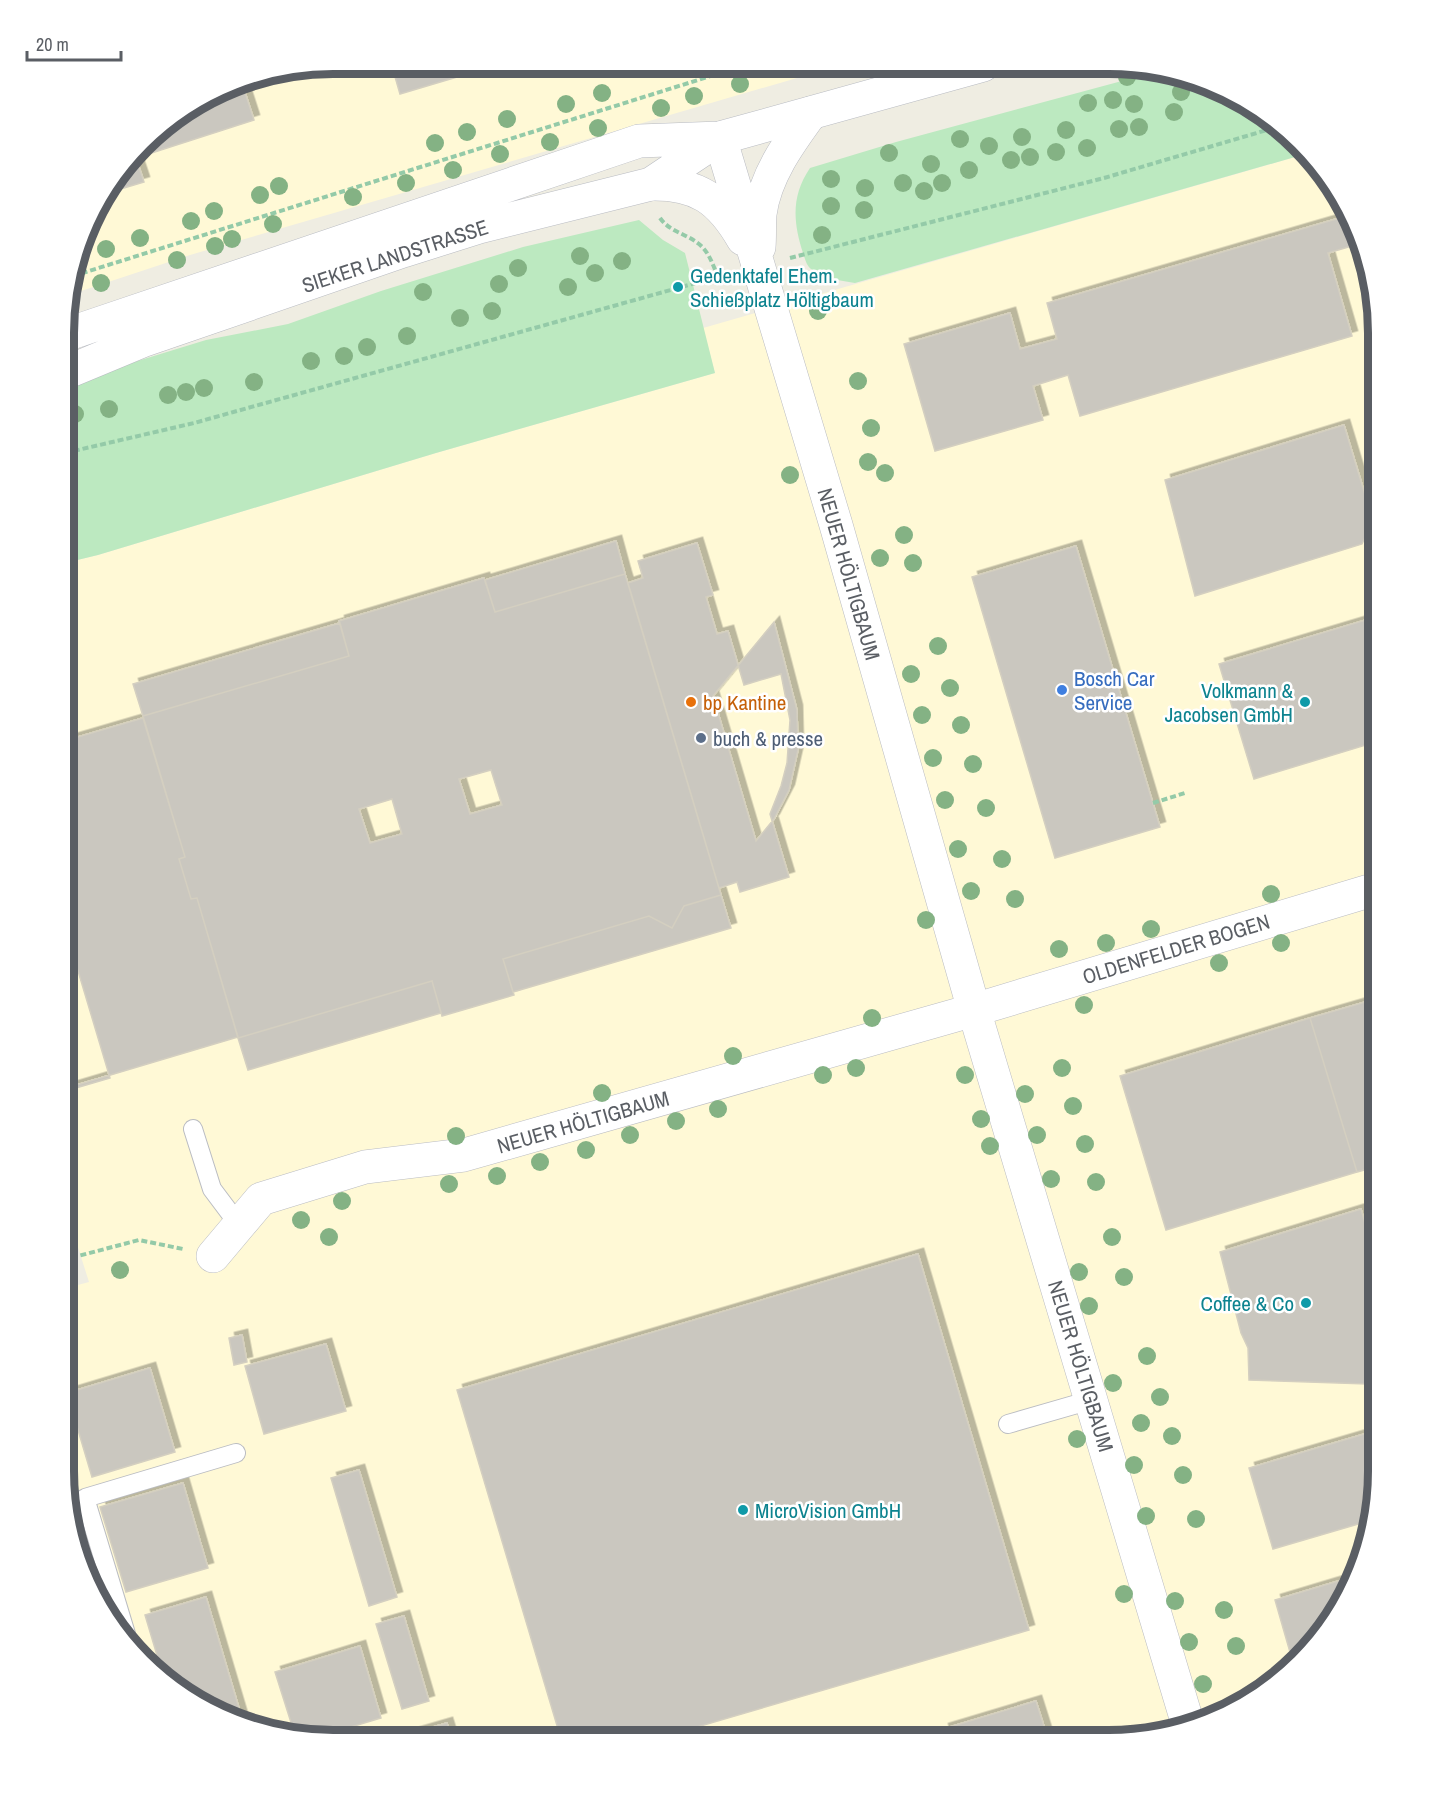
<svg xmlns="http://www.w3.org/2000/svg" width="1442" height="1803" font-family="'Archivo Narrow',sans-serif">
  <defs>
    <filter id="shadow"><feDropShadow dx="5.5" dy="-5.5" stdDeviation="0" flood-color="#0004"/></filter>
  </defs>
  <rect width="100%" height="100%" fill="#efede2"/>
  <path fill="#fff9d6" d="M333,63L845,64L190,255L66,296L99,198L155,130L246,77Z
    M1302,155L1343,198L1370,263L1379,332L1378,1488L1365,1557L1334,1620L1244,1704L1127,1739H315L246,1726L183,1695L99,1605L72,1541L63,1471V1289L89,1282L64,1203L65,563L98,555L436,453L715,373L703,328Z"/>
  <path fill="#bce9c0" d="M1159,71L1260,109L1302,155L855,283C839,280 824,279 811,269C806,265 805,258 803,253C793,222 791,196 810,168L896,142Z
    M639,220L663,240L685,253L715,373L436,453L98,555L65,563V390L131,363L206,340L288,324L381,291L523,247Z"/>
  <path fill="#cac7bf" stroke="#d4cfc0" stroke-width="1.5" fill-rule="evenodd" filter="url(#shadow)" d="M391,63H504L400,94Z
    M241,80L254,120L136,158L144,182L117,190L116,188L104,192L155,130Z
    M1350,215L1362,243L1328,253L1352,336L1080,416L1068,375L1033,386L1043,420L935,451L904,344L1010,313L1020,349L1057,339L1047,303Z
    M1344,425L1373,521L1362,544L1195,596L1165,480Z
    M616,541L625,574L495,612L485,580Z
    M697,543L713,595L706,597L717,634L728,631L744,685L781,674L790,720L787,763L781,786L770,814L789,877L740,892L737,882L719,888L628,583L643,578L638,561Z
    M1076,546L1160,827L1055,858L972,577Z
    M625,574L721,895L684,906L672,928L649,916L503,959L514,995L442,1016L432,981L238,1038L197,898L191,899L179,859L185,857L143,716L349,656L339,621L484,578L495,612ZM491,770L502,805L470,814L459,779ZM392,799L402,834L370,843L359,809Z
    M1379,616V741L1254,779L1219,664Z
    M774,622L797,710L798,750L789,790L774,819L756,841L713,696Z
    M340,623L349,656L143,716L133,684Z
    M143,718L185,857L179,859L191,899L197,898L238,1037L70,1087L64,1066V741Z
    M721,895L731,928L513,992L503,959L649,916L672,928L684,906Z
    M67,934L110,1078L69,1090L64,1072V935Z
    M432,981L441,1013L248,1070L238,1038Z
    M1379,998V1166L1357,1172L1310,1018Z
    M1310,1018L1357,1172L1166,1230L1120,1076Z
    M1361,1209L1379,1274L1378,1365L1367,1366V1384L1249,1380L1248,1348L1241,1333L1220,1252Z
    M918,1254L1029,1630L656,1739H561L457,1390Z
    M242,1335L247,1362L234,1365L229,1338Z
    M326,1344L346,1411L264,1434L245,1366Z
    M150,1368L175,1452L92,1477L67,1393Z
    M1378,1430V1488L1372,1520L1273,1549L1249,1468Z
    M359,1470L397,1597L369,1606L331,1478Z
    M183,1483L208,1568L126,1592L100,1507Z
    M79,1536L100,1606L72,1541V1538Z
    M1355,1576L1334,1620L1292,1659L1275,1600Z
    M206,1597L244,1725L183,1695L162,1672L145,1615Z
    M404,1616L429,1701L402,1709L376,1624Z
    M360,1646L381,1718L311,1739L295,1735L275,1672Z
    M1036,1701L1048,1739H946L943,1729Z
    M447,1723L452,1739H392Z"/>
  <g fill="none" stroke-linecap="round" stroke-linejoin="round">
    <defs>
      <path id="service" d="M193,1129L212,1189L239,1225
        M1008,1424L1091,1400
        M126,1634L85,1498L236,1453"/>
      <path id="minor" d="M720,138L836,525L974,1010L1187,1721
        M651,184C697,183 720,199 743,239
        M759,247C760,236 759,224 760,214C765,176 789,143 811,113
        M213,1256L261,1199L365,1167L464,1155L974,1010L1379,888"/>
      <path id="secondary" d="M65,335L639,141L720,138L983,65
        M65,373L142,341L403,251L479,227L651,184L720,138"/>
    </defs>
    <use href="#service" stroke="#babcc2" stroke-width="20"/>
    <use href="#minor" stroke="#babcc2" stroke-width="34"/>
    <use href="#secondary" stroke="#b8bbc2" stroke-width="34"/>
    <path stroke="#94caa8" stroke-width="4" stroke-dasharray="6 3" stroke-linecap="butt" d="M660,218C670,232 685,233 699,244C709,252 713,265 718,277
      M790,258L1104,178L1277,127
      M73,276L749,64
      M65,453L194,423L728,274
      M1153,803L1185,793
      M63,1260L139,1240L183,1249"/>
    <use href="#service" stroke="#fff" stroke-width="18"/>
    <use href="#minor" stroke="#fff" stroke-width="33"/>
    <use href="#secondary" stroke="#fff" stroke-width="33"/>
  </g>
  <g fill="#84b284">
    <circle cx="1127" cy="77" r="9"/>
    <circle cx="740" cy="84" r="9"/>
    <circle cx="1181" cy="92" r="9"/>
    <circle cx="602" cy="93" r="9"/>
    <circle cx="694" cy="96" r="9"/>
    <circle cx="1113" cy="100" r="9"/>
    <circle cx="1088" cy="103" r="9"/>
    <circle cx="566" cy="104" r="9"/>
    <circle cx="1134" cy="104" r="9"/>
    <circle cx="661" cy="108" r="9"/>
    <circle cx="1174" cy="112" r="9"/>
    <circle cx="507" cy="119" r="9"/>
    <circle cx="1139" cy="127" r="9"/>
    <circle cx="598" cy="128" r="9"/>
    <circle cx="1119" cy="129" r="9"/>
    <circle cx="1066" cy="130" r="9"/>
    <circle cx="467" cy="132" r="9"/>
    <circle cx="1022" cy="137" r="9"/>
    <circle cx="960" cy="139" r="9"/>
    <circle cx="550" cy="142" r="9"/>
    <circle cx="435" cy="143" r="9"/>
    <circle cx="989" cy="146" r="9"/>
    <circle cx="1087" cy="148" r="9"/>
    <circle cx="1056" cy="152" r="9"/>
    <circle cx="889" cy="153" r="9"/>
    <circle cx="500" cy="154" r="9"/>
    <circle cx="1030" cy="157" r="9"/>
    <circle cx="1011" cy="160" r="9"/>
    <circle cx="931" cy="164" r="9"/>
    <circle cx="453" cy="170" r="9"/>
    <circle cx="969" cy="170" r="9"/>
    <circle cx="831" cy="179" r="9"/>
    <circle cx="406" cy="183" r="9"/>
    <circle cx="903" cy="183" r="9"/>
    <circle cx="942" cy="183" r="9"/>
    <circle cx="279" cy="186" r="9"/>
    <circle cx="865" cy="188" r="9"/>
    <circle cx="924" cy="191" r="9"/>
    <circle cx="260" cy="195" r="9"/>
    <circle cx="353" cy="197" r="9"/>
    <circle cx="831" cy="206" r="9"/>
    <circle cx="864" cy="210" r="9"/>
    <circle cx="214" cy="211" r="9"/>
    <circle cx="191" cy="221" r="9"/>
    <circle cx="273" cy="224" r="9"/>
    <circle cx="822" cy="235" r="9"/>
    <circle cx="140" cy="238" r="9"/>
    <circle cx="232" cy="239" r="9"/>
    <circle cx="215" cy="246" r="9"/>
    <circle cx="106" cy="249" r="9"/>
    <circle cx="580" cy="256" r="9"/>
    <circle cx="177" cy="260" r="9"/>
    <circle cx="622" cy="261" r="9"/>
    <circle cx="518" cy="268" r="9"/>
    <circle cx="595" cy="273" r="9"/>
    <circle cx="101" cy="283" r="9"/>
    <circle cx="499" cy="284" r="9"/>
    <circle cx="568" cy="287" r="9"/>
    <circle cx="423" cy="292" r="9"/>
    <circle cx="492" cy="311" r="9"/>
    <circle cx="818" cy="311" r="9"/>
    <circle cx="460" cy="318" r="9"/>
    <circle cx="407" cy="336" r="9"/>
    <circle cx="367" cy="347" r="9"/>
    <circle cx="344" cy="356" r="9"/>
    <circle cx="311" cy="361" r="9"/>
    <circle cx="858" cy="381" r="9"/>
    <circle cx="254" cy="382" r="9"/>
    <circle cx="204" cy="388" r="9"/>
    <circle cx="186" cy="392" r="9"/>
    <circle cx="168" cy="395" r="9"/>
    <circle cx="109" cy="409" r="9"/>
    <circle cx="75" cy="414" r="9"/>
    <circle cx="871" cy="428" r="9"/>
    <circle cx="868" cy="462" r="9"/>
    <circle cx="885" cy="473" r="9"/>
    <circle cx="790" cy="475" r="9"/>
    <circle cx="904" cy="535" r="9"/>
    <circle cx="880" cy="558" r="9"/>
    <circle cx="913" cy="563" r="9"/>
    <circle cx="938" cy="646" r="9"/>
    <circle cx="911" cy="674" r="9"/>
    <circle cx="950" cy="688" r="9"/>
    <circle cx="922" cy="715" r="9"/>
    <circle cx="961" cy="725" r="9"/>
    <circle cx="933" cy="758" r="9"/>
    <circle cx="973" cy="764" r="9"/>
    <circle cx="945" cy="800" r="9"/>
    <circle cx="986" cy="808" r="9"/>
    <circle cx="958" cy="849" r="9"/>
    <circle cx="1002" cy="859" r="9"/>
    <circle cx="971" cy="891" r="9"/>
    <circle cx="1271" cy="894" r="9"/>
    <circle cx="1015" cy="899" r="9"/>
    <circle cx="926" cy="920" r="9"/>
    <circle cx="1151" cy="929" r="9"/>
    <circle cx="1106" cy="943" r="9"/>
    <circle cx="1281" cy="943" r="9"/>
    <circle cx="1059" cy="949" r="9"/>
    <circle cx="1219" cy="963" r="9"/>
    <circle cx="1084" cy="1005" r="9"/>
    <circle cx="872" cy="1018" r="9"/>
    <circle cx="733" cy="1056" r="9"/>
    <circle cx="856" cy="1068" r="9"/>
    <circle cx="1062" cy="1068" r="9"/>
    <circle cx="823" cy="1075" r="9"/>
    <circle cx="965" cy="1075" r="9"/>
    <circle cx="602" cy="1093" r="9"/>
    <circle cx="1025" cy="1094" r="9"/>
    <circle cx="1073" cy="1106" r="9"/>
    <circle cx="718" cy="1109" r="9"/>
    <circle cx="981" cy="1119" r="9"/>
    <circle cx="676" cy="1121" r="9"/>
    <circle cx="630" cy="1135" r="9"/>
    <circle cx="1037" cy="1135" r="9"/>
    <circle cx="456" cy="1136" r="9"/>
    <circle cx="1085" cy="1144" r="9"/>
    <circle cx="990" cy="1146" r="9"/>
    <circle cx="586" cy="1150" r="9"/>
    <circle cx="540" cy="1162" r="9"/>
    <circle cx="497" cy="1176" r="9"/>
    <circle cx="1051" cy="1179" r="9"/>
    <circle cx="1096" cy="1182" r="9"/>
    <circle cx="449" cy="1184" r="9"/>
    <circle cx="342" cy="1201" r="9"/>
    <circle cx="301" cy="1220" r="9"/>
    <circle cx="329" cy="1237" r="9"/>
    <circle cx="1112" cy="1237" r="9"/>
    <circle cx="120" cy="1270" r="9"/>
    <circle cx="1079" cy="1272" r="9"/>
    <circle cx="1124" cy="1277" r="9"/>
    <circle cx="1089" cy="1306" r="9"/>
    <circle cx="1147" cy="1356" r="9"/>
    <circle cx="1113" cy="1383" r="9"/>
    <circle cx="1160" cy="1397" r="9"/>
    <circle cx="1141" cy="1423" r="9"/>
    <circle cx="1172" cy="1436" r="9"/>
    <circle cx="1077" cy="1439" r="9"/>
    <circle cx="1134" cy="1465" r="9"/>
    <circle cx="1183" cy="1475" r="9"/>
    <circle cx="1146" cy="1516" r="9"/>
    <circle cx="1196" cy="1519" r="9"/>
    <circle cx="1124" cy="1594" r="9"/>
    <circle cx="1175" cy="1601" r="9"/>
    <circle cx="1224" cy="1610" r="9"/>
    <circle cx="1189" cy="1642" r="9"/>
    <circle cx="1236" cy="1646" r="9"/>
    <circle cx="1203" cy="1684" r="9"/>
  </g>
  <g fill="#0f9aa8" stroke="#fff" stroke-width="2">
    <circle cx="678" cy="287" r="6"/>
    <circle cx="1305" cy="702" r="6"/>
    <circle cx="1306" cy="1303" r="6"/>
    <circle cx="743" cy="1510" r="6"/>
  </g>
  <circle fill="#3f7fe0" stroke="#fff" stroke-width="2" cx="1062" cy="690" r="6"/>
  <circle fill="#e8710a" stroke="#fff" stroke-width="2" cx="691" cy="702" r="6"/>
  <circle fill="#5c6f8a" stroke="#fff" stroke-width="2" cx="701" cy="738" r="6"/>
  <g text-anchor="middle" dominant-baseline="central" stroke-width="5" stroke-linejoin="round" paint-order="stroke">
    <g font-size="21" fill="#5a5e64" stroke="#fff">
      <text transform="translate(395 256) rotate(-18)">SIEKER LANDSTRASSE</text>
      <text transform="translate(849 574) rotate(74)">NEUER HÖLTIGBAUM</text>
      <text transform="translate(1176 949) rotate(-17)">OLDENFELDER BOGEN</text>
      <text transform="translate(583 1122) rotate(-16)">NEUER HÖLTIGBAUM</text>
      <text transform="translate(1081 1366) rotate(73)">NEUER HÖLTIGBAUM</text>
    </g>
    <g font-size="21" fill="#0d838f" stroke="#fff" text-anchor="start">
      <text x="690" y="275">Gedenktafel Ehem.<tspan x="690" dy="24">Schießplatz Höltigbaum</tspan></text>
      <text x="1293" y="690" text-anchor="end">Volkmann &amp;<tspan x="1293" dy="24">Jacobsen GmbH</tspan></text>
      <text x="1294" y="1303" text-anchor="end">Coffee &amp; Co</text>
      <text x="755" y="1510">MicroVision GmbH</text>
    </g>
    <g font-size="21" fill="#366cbe" stroke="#fff" text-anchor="start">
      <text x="1074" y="678">Bosch Car<tspan x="1074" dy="24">Service</tspan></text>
    </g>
    <g font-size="21" fill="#c56008" stroke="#fff" text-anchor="start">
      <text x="703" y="702">bp Kantine</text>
    </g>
    <g font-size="21" fill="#4e5e75" stroke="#fff" text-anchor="start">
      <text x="713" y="738">buch &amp; presse</text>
    </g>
  </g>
  <path d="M0 0H1442V1803H0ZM333 74H1109A259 259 0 0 1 1368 333V1471A259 259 0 0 1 1109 1730H333A259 259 0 0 1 74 1471V333A259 259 0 0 1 333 74Z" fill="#fff" fill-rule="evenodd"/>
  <path fill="none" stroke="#5a5e64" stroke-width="8" d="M333 74H1109A259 259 0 0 1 1368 333V1471A259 259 0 0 1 1109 1730H333A259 259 0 0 1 74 1471V333A259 259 0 0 1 333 74Z"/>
  <path d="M27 51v9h94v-9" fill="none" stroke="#5a5e64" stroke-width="3"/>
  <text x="36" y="51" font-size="18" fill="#5a5e64" stroke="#ffffff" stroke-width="4.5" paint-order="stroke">20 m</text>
</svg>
